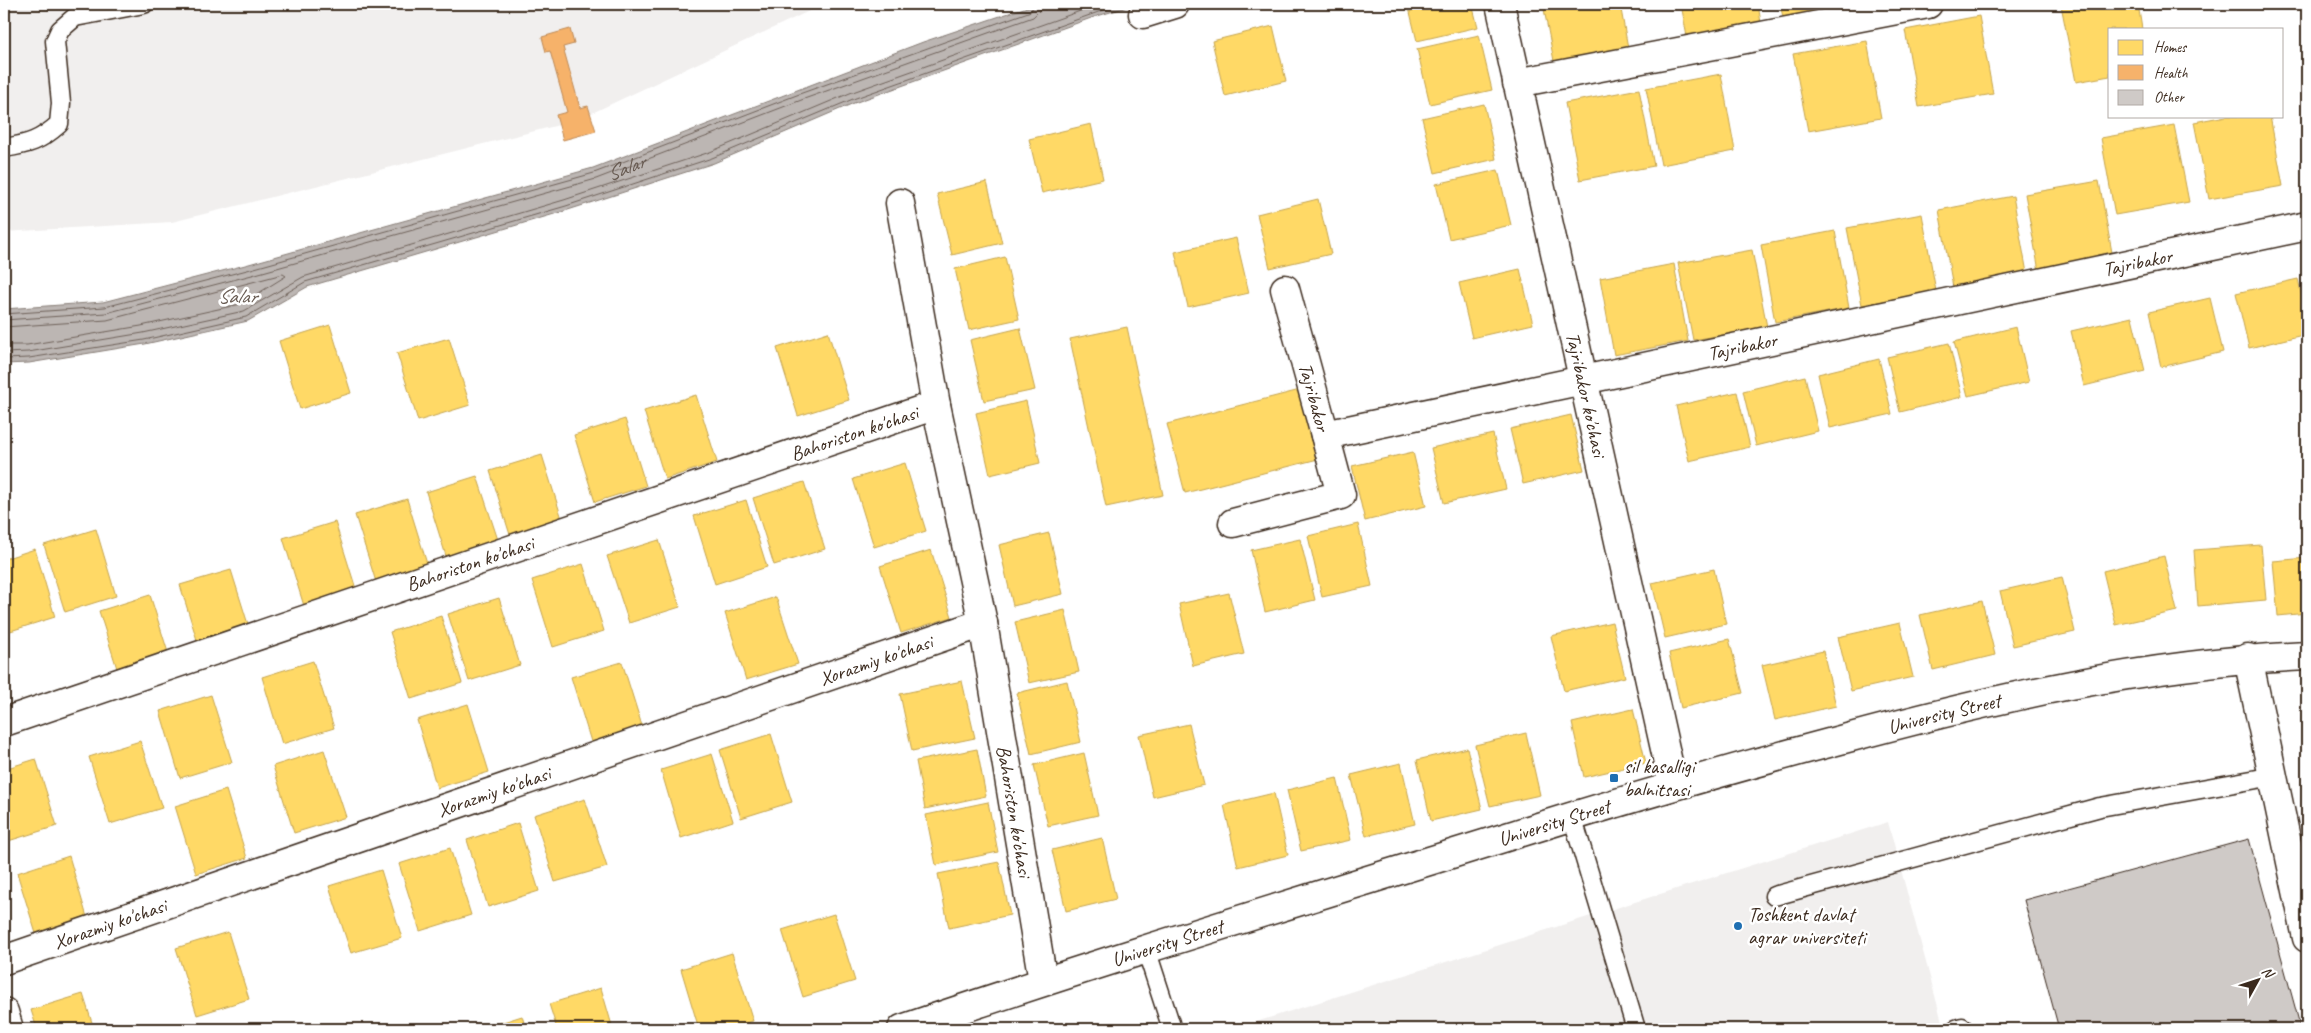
<svg xmlns="http://www.w3.org/2000/svg" width="2311" height="1033" font-family="Caveat,sans-serif">
  <rect width="100%" height="100%" fill="#fff"/>
  <filter id="ink" filterUnits="userSpaceOnUse"><feTurbulence type="fractalNoise" baseFrequency=".02" numOctaves="2"/><feDisplacementMap in="SourceGraphic" scale="10" xChannelSelector="R" yChannelSelector="G"/><feConvolveMatrix kernelMatrix="1 2 1 2 8 2 1 2 1" color-interpolation-filters="sRGB"/></filter>
  <g filter="url(#ink)">
    <path fill="#f1efee" d="M4,4H824L575,121L172,222L4,232Z
      M1888,822L1944,1029H1234Z"/>
    <path fill="#bcb6b3" stroke="#887e77" d="M1036,4H1137L1094,17L854,103L714,163L568,210L307,287L248,321L145,344L29,363L4,364V309L103,302L249,264L593,168L923,42Z"/>
    <path fill="#ffd966" stroke="#c4a450" d="M1408,4H1472L1478,27L1417,41Z
      M1543,4H1620L1628,48L1554,61Z
      M1681,4H1758L1761,23L1687,37Z
      M1780,4H1857L1783,17Z
      M2067,4H2138L2142,29H2110V76L2076,82L2061,5Z
      M1979,16L1993,94L1919,107L1905,30Z
      M1273,26L1286,81L1225,96L1212,41Z
      M1479,35L1492,90L1430,104L1417,49Z
      M1867,41L1881,118L1808,131L1793,54Z
      M1721,74L1735,151L1661,165L1646,88Z
      M1639,89L1654,166L1580,180L1565,103Z
      M1484,104L1496,159L1435,173L1422,118Z
      M2226,116H2270L2283,186L2209,199L2194,122Z
      M1091,124L1103,179L1042,193L1029,139Z
      M2174,125L2189,202L2115,215L2101,138Z
      M1498,170L1511,225L1449,239L1436,184Z
      M2099,181L2113,258L2039,271L2025,194Z
      M987,182L1002,243L952,255L937,194Z
      M2013,196L2027,273L1953,287L1939,210Z
      M1318,199L1331,254L1270,268L1257,214Z
      M1922,214L1936,291L1862,305L1847,228Z
      M1835,231L1849,308L1775,322L1761,245Z
      M1236,238L1249,293L1188,307L1175,252Z
      M1752,250L1767,327L1693,340L1678,263Z
      M1005,257L1019,319L969,330L955,269Z
      M1674,264L1688,341L1614,355L1600,278Z
      M1520,269L1533,324L1472,338L1459,283Z
      M2298,279L2307,319V334L2249,348L2236,293Z
      M2210,298L2223,352L2161,367L2149,312Z
      M2132,317L2145,371L2084,386L2071,331Z
      M330,325L351,393L300,409L279,341Z
      M1127,327L1163,495L1106,507L1070,339Z
      M2016,327L2029,382L1968,396L1954,342Z
      M1020,328L1035,390L984,401L970,340Z
      M828,332L849,400L798,416L777,348Z
      M449,338L470,405L418,421L397,353Z
      M1949,343L1962,397L1900,412L1887,357Z
      M1879,359L1892,414L1830,428L1818,374Z
      M1805,376L1818,431L1756,446L1743,391Z
      M1304,389L1322,458L1185,493L1167,424Z
      M1737,392L1750,447L1689,461L1676,406Z
      M696,395L717,462L665,479L644,411Z
      M1026,401L1040,463L990,475L976,413Z
      M1571,415L1584,470L1523,484L1510,429Z
      M625,419L646,486L595,502L574,435Z
      M1493,434L1506,489L1444,503L1431,448Z
      M1413,452L1426,506L1365,521L1352,466Z
      M542,455L563,522L511,538L490,471Z
      M905,463L926,531L874,547L853,479Z
      M477,476L499,543L447,559L426,492Z
      M804,482L825,549L774,565L753,498Z
      M407,499L428,567L376,582L355,515Z
      M746,500L767,567L715,584L694,516Z
      M335,522L356,589L304,606L283,538Z
      M1358,524L1372,586L1322,597L1308,536Z
      M96,529L116,596L65,612L44,545Z
      M1049,533L1063,594L1013,606L999,545Z
      M1300,539L1315,600L1265,612L1251,550Z
      M659,540L680,607L629,623L607,556Z
      M2261,545L2266,600L2198,606L2194,550Z
      M35,549L55,617L4,633V559Z
      M931,550L952,617L901,633L880,566Z
      M2164,556L2177,611L2116,625L2103,571Z
      M2307,558V613L2278,616L2273,561Z
      M583,564L604,631L553,647L532,580Z
      M1714,569L1726,624L1665,638L1652,583Z
      M231,570L252,637L201,653L180,585Z
      M2062,577L2075,632L2013,646L2000,591Z
      M1229,593L1244,654L1193,666L1179,604Z
      M150,595L171,662L120,678L99,611Z
      M776,597L798,664L746,680L725,613Z
      M499,598L520,665L469,681L448,614Z
      M1982,601L1995,655L1933,670L1920,615Z
      M1065,610L1079,672L1029,683L1015,622Z
      M441,616L462,683L411,699L390,632Z
      M1612,622L1625,677L1564,691L1551,636Z
      M1900,623L1913,677L1851,691L1838,637Z
      M1729,639L1743,693L1681,708L1669,653Z
      M1823,651L1836,706L1775,720L1762,665Z
      M313,661L334,728L282,744L262,677Z
      M622,662L643,729L592,745L571,677Z
      M962,681L975,738L912,751L900,694Z
      M1067,681L1081,742L1031,754L1017,693Z
      M211,695L232,762L180,778L160,711Z
      M468,704L489,772L437,788L417,720Z
      M1633,709L1646,763L1584,777L1572,723Z
      M1189,724L1204,785L1153,797L1139,735Z
      M1526,733L1540,795L1490,806L1475,745Z
      M771,734L792,802L741,818L720,750Z
      M140,741L162,808L110,824L89,757Z
      M1467,748L1482,809L1431,821L1417,760Z
      M977,749L986,796L925,809L916,761Z
      M324,750L346,817L294,833L273,766Z
      M1084,753L1098,815L1048,826L1034,765Z
      M712,754L733,821L681,838L661,770Z
      M36,759L57,826L5,842L4,769Z
      M1401,763L1415,824L1366,836L1351,775Z
      M1337,778L1351,840L1301,851L1287,790Z
      M226,790L247,858L196,874L175,806Z
      M1274,793L1288,855L1238,867L1224,805Z
      M585,799L607,867L555,882L534,815Z
      M988,802L998,852L936,865L926,815Z
      M518,823L539,891L488,907L467,840Z
      M1102,838L1116,899L1066,911L1052,850Z
      M450,848L471,915L420,931L399,864Z
      M69,856L89,924L38,940L17,873Z
      M999,862L1010,915L949,928L938,874Z
      M381,870L402,938L351,953L329,886Z
      M834,914L855,981L803,997L782,930Z
      M228,932L249,999L197,1015L176,948Z
      M732,953L753,1021L725,1029H699L681,969Z
      M601,988L613,1029H557L549,1004Z
      M83,994L94,1029H37L31,1010Z
      M522,1016L526,1029H481Z"/>
    <path fill="#f6b26b" stroke="#be8954" d="M570,29L574,44L563,47L580,108L588,106L596,131L563,140L556,115L567,112L550,51L546,52L542,37Z"/>
    <g fill="none" stroke-linecap="round" stroke-linejoin="round">
      <g stroke="#6f625a" stroke-width="1">
        <path d="M4,314L105,307L251,269L594,173L802,93L1031,11L1034,4"/>
        <path id="s1" d="M4,320L106,313L252,275L596,179L804,99L1033,17L1039,11L1041,4"/>
        <path d="M4,327L107,320L283,274L286,276L241,304L141,326L27,345H4"/>
        <path d="M4,353L28,352L143,333L244,311L303,277L564,200L710,152L850,93L1100,4"/>
        <path d="M4,359L29,358L144,340L246,317L305,282L566,206L712,158L853,99L1121,4"/>
      </g>
    </g>
    <path fill="#cfcac7" stroke="#3b2a1e" d="M2249,839L2301,1029H2059L2024,900Z"/>
    <g fill="none" stroke-linecap="round" stroke-linejoin="round">
      <defs>
        <path id="service" d="M4,148C29,144 40,141 59,124L61,103L55,41L60,30L75,17L144,4
          M1572,816L1636,1029
          M1774,896L2100,807L2274,776
          M1146,949L1172,1029
          M1956,1029L1962,1027"/>
        <g id="minor">
          <path id="s2" d="M1500,4L1673,785"/>
          <path d="M1143,14L1175,4"/>
          <path d="M1517,83L1928,4"/>
          <path id="s3" d="M900,203L936,405L983,623L1043,981"/>
          <path id="s4" d="M1285,289L1325,435L2307,226"/>
          <path d="M1233,523L1341,495L1325,435"/>
          <path d="M2248,658L2307,938"/>
          <path id="s5" d="M4,722L936,405"/>
          <path id="s6" d="M4,960L983,623"/>
          <path d="M4,1012L9,1029"/>
        </g>
        <g id="secondary">
          <path id="s7" d="M902,1029C1105,960 1311,898 1516,834C1623,800 1731,769 1840,740C1995,698 2146,663 2307,656"/>
        </g>
      </defs>
      <use href="#service" stroke="#3b2a1e" stroke-width="21"/>
      <use href="#minor" stroke="#3b2a1e" stroke-width="31"/>
      <use href="#secondary" stroke="#3b2a1e" stroke-width="31"/>
      <use href="#service" stroke="#fff" stroke-width="18"/>
      <use href="#minor" stroke="#fff" stroke-width="28"/>
      <use href="#secondary" stroke="#fff" stroke-width="28"/>
    </g>
  </g>
  <g fill="#1f6fb2" stroke="#fff" stroke-width="2">
    <rect x="1609" y="773" width="10" height="10" rx="2.5"/>
    <circle cx="1738" cy="926" r="5"/>
  </g>
  <g text-anchor="middle" dominant-baseline="central" stroke-width="5" stroke-linejoin="round" paint-order="stroke">
    <g font-size="20" fill="#3b2a1e" stroke="#fff">
      <text stroke="none"><textPath href="#s4" startOffset="982">Tajribakor</textPath></text>
      <text stroke="none"><textPath href="#s4" startOffset="578">Tajribakor</textPath></text>
      <text stroke="none"><textPath href="#s4" startOffset="112">Tajribakor</textPath></text>
      <text stroke="none"><textPath href="#s2" startOffset="400">Tajribakor ko'chasi</textPath></text>
      <text stroke="none"><textPath href="#s5" startOffset="898">Bahoriston ko'chasi</textPath></text>
      <text stroke="none"><textPath href="#s5" startOffset="492">Bahoriston ko'chasi</textPath></text>
      <text stroke="none"><textPath href="#s6" startOffset="922">Xorazmiy ko'chasi</textPath></text>
      <text stroke="none"><textPath href="#s7" startOffset="1089">University Street</textPath></text>
      <text stroke="none"><textPath href="#s6" startOffset="518">Xorazmiy ko'chasi</textPath></text>
      <text stroke="none"><textPath href="#s3" startOffset="619">Bahoriston ko'chasi</textPath></text>
      <text stroke="none"><textPath href="#s7" startOffset="684">University Street</textPath></text>
      <text stroke="none"><textPath href="#s6" startOffset="112">Xorazmiy ko'chasi</textPath></text>
      <text stroke="none"><textPath href="#s7" startOffset="279">University Street</textPath></text>
    </g>
    <g font-size="20" fill="#3b2a1e" stroke="#fff" text-anchor="start">
      <text x="1624" y="766">sil kasalligi<tspan x="1624" dy="23">balnitsasi</tspan></text>
      <text x="1748" y="914">Toshkent davlat<tspan x="1748" dy="23">agrar universiteti</tspan></text>
    </g>
    <g font-size="21" font-style="italic" fill="#685b52" stroke="#fff">
      <text stroke="none"><textPath href="#s1" startOffset="642">Salar</textPath></text>
      <text x="237" y="296">Salar</text>
    </g>
  </g>
  <rect width="2311" height="1033" fill="none" stroke="#fff" stroke-width="20"/>
  <rect x="10" y="10" width="2291" height="1013" fill="none" stroke="#3b2a1e" stroke-width="2" filter="url(#ink)"/>
  <rect x="2108" y="28" width="175" height="90" fill="#ffffff" stroke="#b1aaa5"/>
  <rect x="2118" y="40" width="25" height="15" fill="#ffd966" stroke="#b1aaa5"/>
  <text x="2154" y="52" font-size="15" fill="#3b2a1e">Homes</text>
  <rect x="2118" y="65" width="25" height="15" fill="#f6b26b" stroke="#b1aaa5"/>
  <text x="2154" y="78" font-size="15" fill="#3b2a1e">Health</text>
  <rect x="2118" y="90" width="25" height="15" fill="#cfcac7" stroke="#b1aaa5"/>
  <text x="2154" y="102" font-size="15" fill="#3b2a1e">Other</text>
  <g transform="translate(2258 980) rotate(50)" stroke="#ffffff" stroke-width="4" paint-order="stroke">
  <path d="M0-4L9 19L0 12L-9 19Z" fill="#3b2a1e"/>
  <text y="-8" font-size="14" font-weight="bold" text-anchor="middle" fill="#3b2a1e">N</text>
  </g>
</svg>
